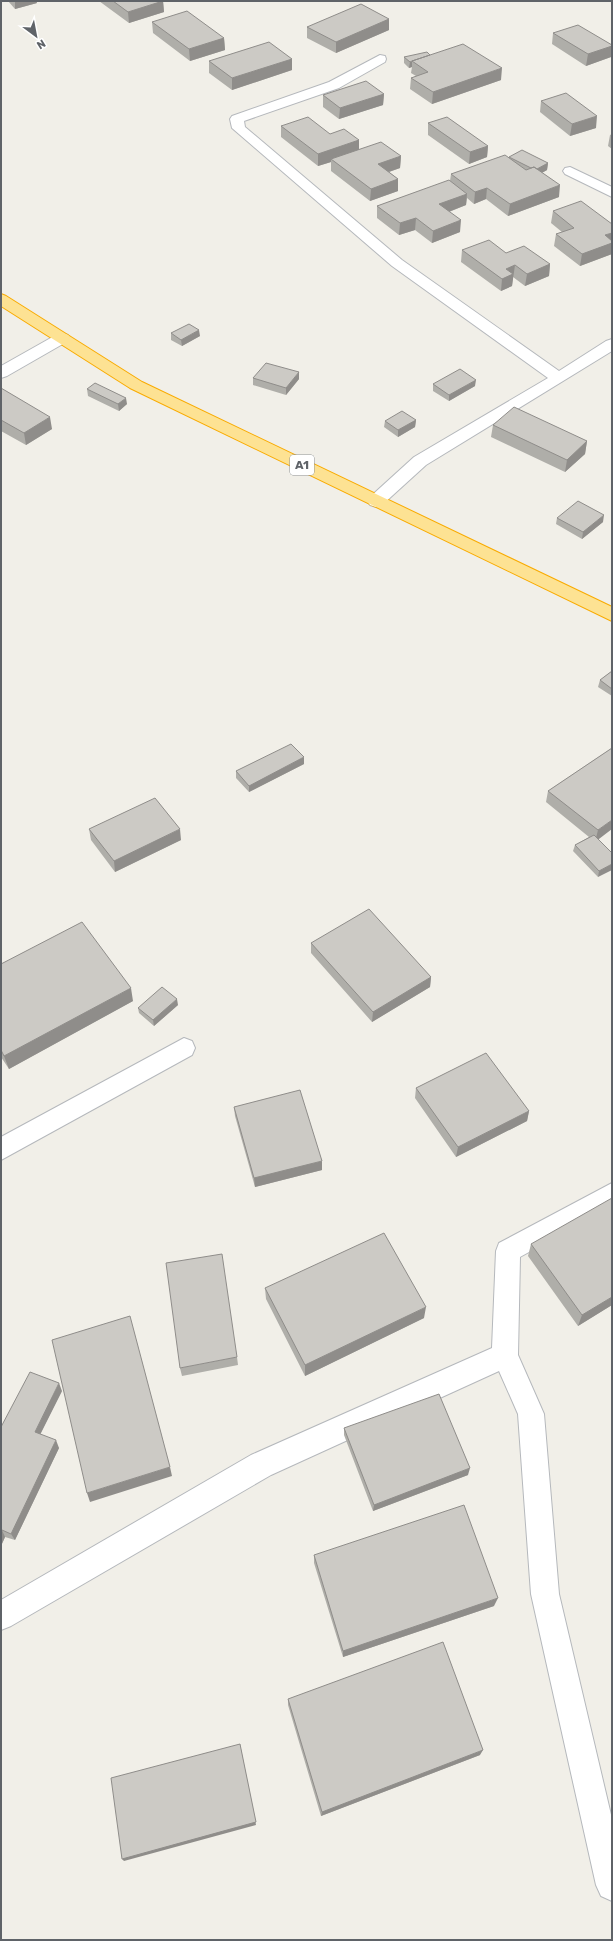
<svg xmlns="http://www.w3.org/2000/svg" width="613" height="1941" font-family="Rubik,sans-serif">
  <rect width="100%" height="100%" fill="#f1efe8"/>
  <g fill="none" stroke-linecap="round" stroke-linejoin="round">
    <defs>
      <path id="minor" d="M380,55L385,56L386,59L385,62L339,88L244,121L245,127L402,260L559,371L606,341L612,339V351L426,465L382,505L376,507L370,505L367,501L370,497L414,457L548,378L392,266L232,128L230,119L232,116L329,82Z
        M570,167L612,187V197L565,174L563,171L565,168Z
        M62,333L68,335L70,338L68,341L7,376L1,378V366L56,335Z
        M184,1038L192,1041L195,1048L192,1055L1,1160V1137Z
        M612,1183V1206L520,1257L518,1355L544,1414L559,1594L612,1819V1901L601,1896L596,1885L531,1594L518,1414L499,1371L271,1475L11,1626L1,1630V1600L251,1455L492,1348L496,1251L499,1243Z"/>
      <path id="highway" d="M1,294L6,296L142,382L612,607V621L130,388L1,306Z"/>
    </defs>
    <use href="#minor" stroke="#b5b8bc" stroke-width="2"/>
    <use href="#highway" stroke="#f9ab00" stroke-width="2"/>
    <use href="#minor" fill="#fff" fill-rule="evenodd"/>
    <use href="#highway" fill="#fde293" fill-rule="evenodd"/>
  </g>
  <path fill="#afaea9" d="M8,1H36L37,3L15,9Z
    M99,1H163L164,12L129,23Z
    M389,19V30L336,53L307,38V27Z
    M152,22L224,38L225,50L190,61L153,33Z
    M553,33L612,45L611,57L586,66L552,44Z
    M430,55L501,80L432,104L410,89L411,78L416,76L411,73L412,67L409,68L404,63V57Z
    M292,59V70L232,90L209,73V61Z
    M384,94L383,105L339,119L323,107V95Z
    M541,101L596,128L570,136L540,112Z
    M428,123L488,146L487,157L469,164L428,135Z
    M281,126L330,134L359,140V149L401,156L400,168L389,172L398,179V191L370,201L331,171V162L318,166L281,137Z
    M612,134V149L608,146L610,135Z
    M509,157L548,163L547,170L542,173L559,197L508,216L486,199L474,204L467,198L466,205L449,212L460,232L432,243L415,230L399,235L377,218V206L450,181L451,174Z
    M553,211L612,254L580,266L554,246L556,234L562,232L551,223Z
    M462,250L506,253L550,264L549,276L525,286L513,277L512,286L501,291L461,262Z
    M171,333L200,336L182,346L171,340Z
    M253,378L299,379L286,395L253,385Z
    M433,384L475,386L449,401L433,391Z
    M1,388L52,429L26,445L1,431Z
    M87,389L127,404L119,411L88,396Z
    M416,420L415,427L398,437L384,427L385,421Z
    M493,425L587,441L585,454L565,472L491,437Z
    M557,518L603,522L582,539L556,524Z
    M612,671V696L598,687L600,680Z
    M612,748L598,839L612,853L598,877L573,851L575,845L589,837L546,802L548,791Z
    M304,764L249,792L236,778V771Z
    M89,829L181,840L115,872L91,840Z
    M311,943L431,977L430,987L372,1022L311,953Z
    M1,964L133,1001L9,1069L1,1057Z
    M178,1005L154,1026L139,1013L138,1008Z
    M416,1088L529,1111L527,1121L456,1157L415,1098Z
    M234,1107L322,1170L255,1187L235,1116Z
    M531,1244L612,1305L578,1326L528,1256Z
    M265,1288L424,1318L305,1376L266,1299Z
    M237,1357L238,1365L182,1376L180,1368Z
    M62,1391L40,1434L59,1448L15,1540L5,1537L1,1546V1427Z
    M344,1428L468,1475L373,1511L344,1435Z
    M314,1555L494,1606L343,1657L314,1563Z
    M288,1699L480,1755L321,1816L288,1705Z"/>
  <path fill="#8f8d8a" d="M20,1H36L37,3L15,9V2Z
    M163,1L164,12L129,23L128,12Z
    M389,19V30L336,53V42Z
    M224,38L225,50L190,61L189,49Z
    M612,46L611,57L586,66L588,54Z
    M432,57L412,61V67L409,68L410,62Z
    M292,59V70L232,90V78Z
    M502,68L501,80L432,104L433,92Z
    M384,94L383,105L339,119L340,108Z
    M597,116L596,128L570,136L572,124Z
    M359,140V152L331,159V162L318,166V154Z
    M488,146L487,157L469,164L470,152Z
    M401,156L400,168L377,176L378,164Z
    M548,163L547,170L534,177L535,170Z
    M398,179V191L370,201L371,189Z
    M560,185L559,197L508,216L510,204Z
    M487,188L486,199L474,204L475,192Z
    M467,194L466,205L438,216L439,204Z
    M416,218L415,230L399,235L400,223Z
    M461,220L460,232L432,243L433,231Z
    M612,233V254L580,266L582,254L605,235Z
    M550,264L549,276L525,286L527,274Z
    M515,265L512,286L501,291L502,279L506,269Z
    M199,330L200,336L182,346L181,340Z
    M299,372V379L286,395V388Z
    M476,380L475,386L449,401V395Z
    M126,398L127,404L119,411L118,404Z
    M50,417L52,429L26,445L24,433Z
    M416,420L415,427L398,437V430Z
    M587,441L585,454L565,472L567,460Z
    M604,515L603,522L582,539L583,532Z
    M304,757V764L249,792V786Z
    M612,820V829L595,842L598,830Z
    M180,829L181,840L115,872L114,861Z
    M612,864V870L598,877L599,871Z
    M431,977L430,987L372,1022L373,1012Z
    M131,988L133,1001L9,1069L4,1056Z
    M177,999L178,1005L154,1026L153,1020Z
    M529,1111L527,1121L456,1157L458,1147Z
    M322,1161V1170L255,1187L254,1178Z
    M612,1297V1305L578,1326L582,1315Z
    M426,1307L424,1318L305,1376V1365Z
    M59,1383L62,1391L38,1439L35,1432Z
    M56,1440L59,1448L15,1540L11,1534Z
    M170,1467L172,1476L90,1502L87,1493Z
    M470,1468L468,1475L373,1511L374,1505Z
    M2,1530L5,1537L1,1546V1532Z
    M498,1598L494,1606L343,1657V1651Z
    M240,1744L256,1825L124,1861L122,1859Z
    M483,1750L480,1755L321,1816L322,1812Z"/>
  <path fill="#cccac5" stroke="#8f8d8a" d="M113,1H163L128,12Z
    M361,4L389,19L336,42L307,27Z
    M187,11L224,38L189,49L152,22Z
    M578,25L612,45V46L588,54L553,33Z
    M269,42L292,59L232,78L209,61Z
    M463,44L502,68L433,92L411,78L428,72L412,61Z
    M427,52L430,55L412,61L410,62L404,57Z
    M366,81L384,94L340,108L323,95Z
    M566,93L597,116L572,124L541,101Z
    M308,117L330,134L344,129L359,140L318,154L281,126Z
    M447,117L488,146L470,152L428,123Z
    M381,142L401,156L378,164L398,179L371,189L331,159Z
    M522,150L548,163L537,169L534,167L531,168L509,157Z
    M505,155L526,170L534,167L560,185L510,204L487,188L475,192L451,174Z
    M449,180L467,194L439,204L461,220L433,231L416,218L400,223L377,206Z
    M581,201L612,224V233L605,235L612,241V243L582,254L556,234L574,228L553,211Z
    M489,240L506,253L524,246L550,264L527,274L515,265L506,269L513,274L502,279L462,250Z
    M189,324L199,330L181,340L171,333Z
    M266,363L299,372L286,388L253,378Z
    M460,369L476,380L449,395L433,384Z
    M95,383L126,398L118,404L87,389Z
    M1,388L50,417L24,433L1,420Z
    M514,407L587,441L567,460L493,425Z
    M402,411L416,420L398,430L385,421Z
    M578,501L604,515L583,532L557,518Z
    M612,671V689L600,680Z
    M291,744L304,757L249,786L236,771Z
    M612,748V820L598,830L548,791Z
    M155,798L180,829L114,861L89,829Z
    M594,835L612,853V864L599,871L575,845Z
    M369,909L431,977L373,1012L311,943Z
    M82,922L131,988L4,1056L1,1050V964Z
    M162,987L177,999L153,1020L138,1008Z
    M486,1053L529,1111L458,1147L416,1088Z
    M300,1090L322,1161L254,1178L234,1107Z
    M612,1198V1297L582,1315L531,1244Z
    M384,1233L426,1307L305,1365L265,1288Z
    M222,1254L237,1357L180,1368L166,1263Z
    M130,1316L170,1467L87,1493L52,1340Z
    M30,1372L59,1383L35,1432L56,1440L11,1534L2,1530L1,1532V1427Z
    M439,1394L470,1468L374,1505L344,1428Z
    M464,1505L498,1598L343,1651L314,1555Z
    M443,1642L483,1750L322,1812L288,1699Z
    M240,1744L256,1822L122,1859L111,1778Z"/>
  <g text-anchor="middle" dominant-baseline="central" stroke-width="3" stroke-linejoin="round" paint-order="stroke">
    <rect fill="#fff" stroke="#8f9295" stroke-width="1" x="290" y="455" width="24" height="20" rx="3"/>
    <g font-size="12" font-weight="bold" fill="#5f6368">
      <text x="302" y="465">A1</text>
    </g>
  </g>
  <rect width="613" height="1941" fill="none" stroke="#5f6368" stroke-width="4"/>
  <g transform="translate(36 36) rotate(148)" stroke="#ffffff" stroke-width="3" paint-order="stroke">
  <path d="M0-3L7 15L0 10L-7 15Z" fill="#5f6368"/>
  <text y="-6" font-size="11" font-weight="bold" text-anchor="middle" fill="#5f6368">N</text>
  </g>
</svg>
